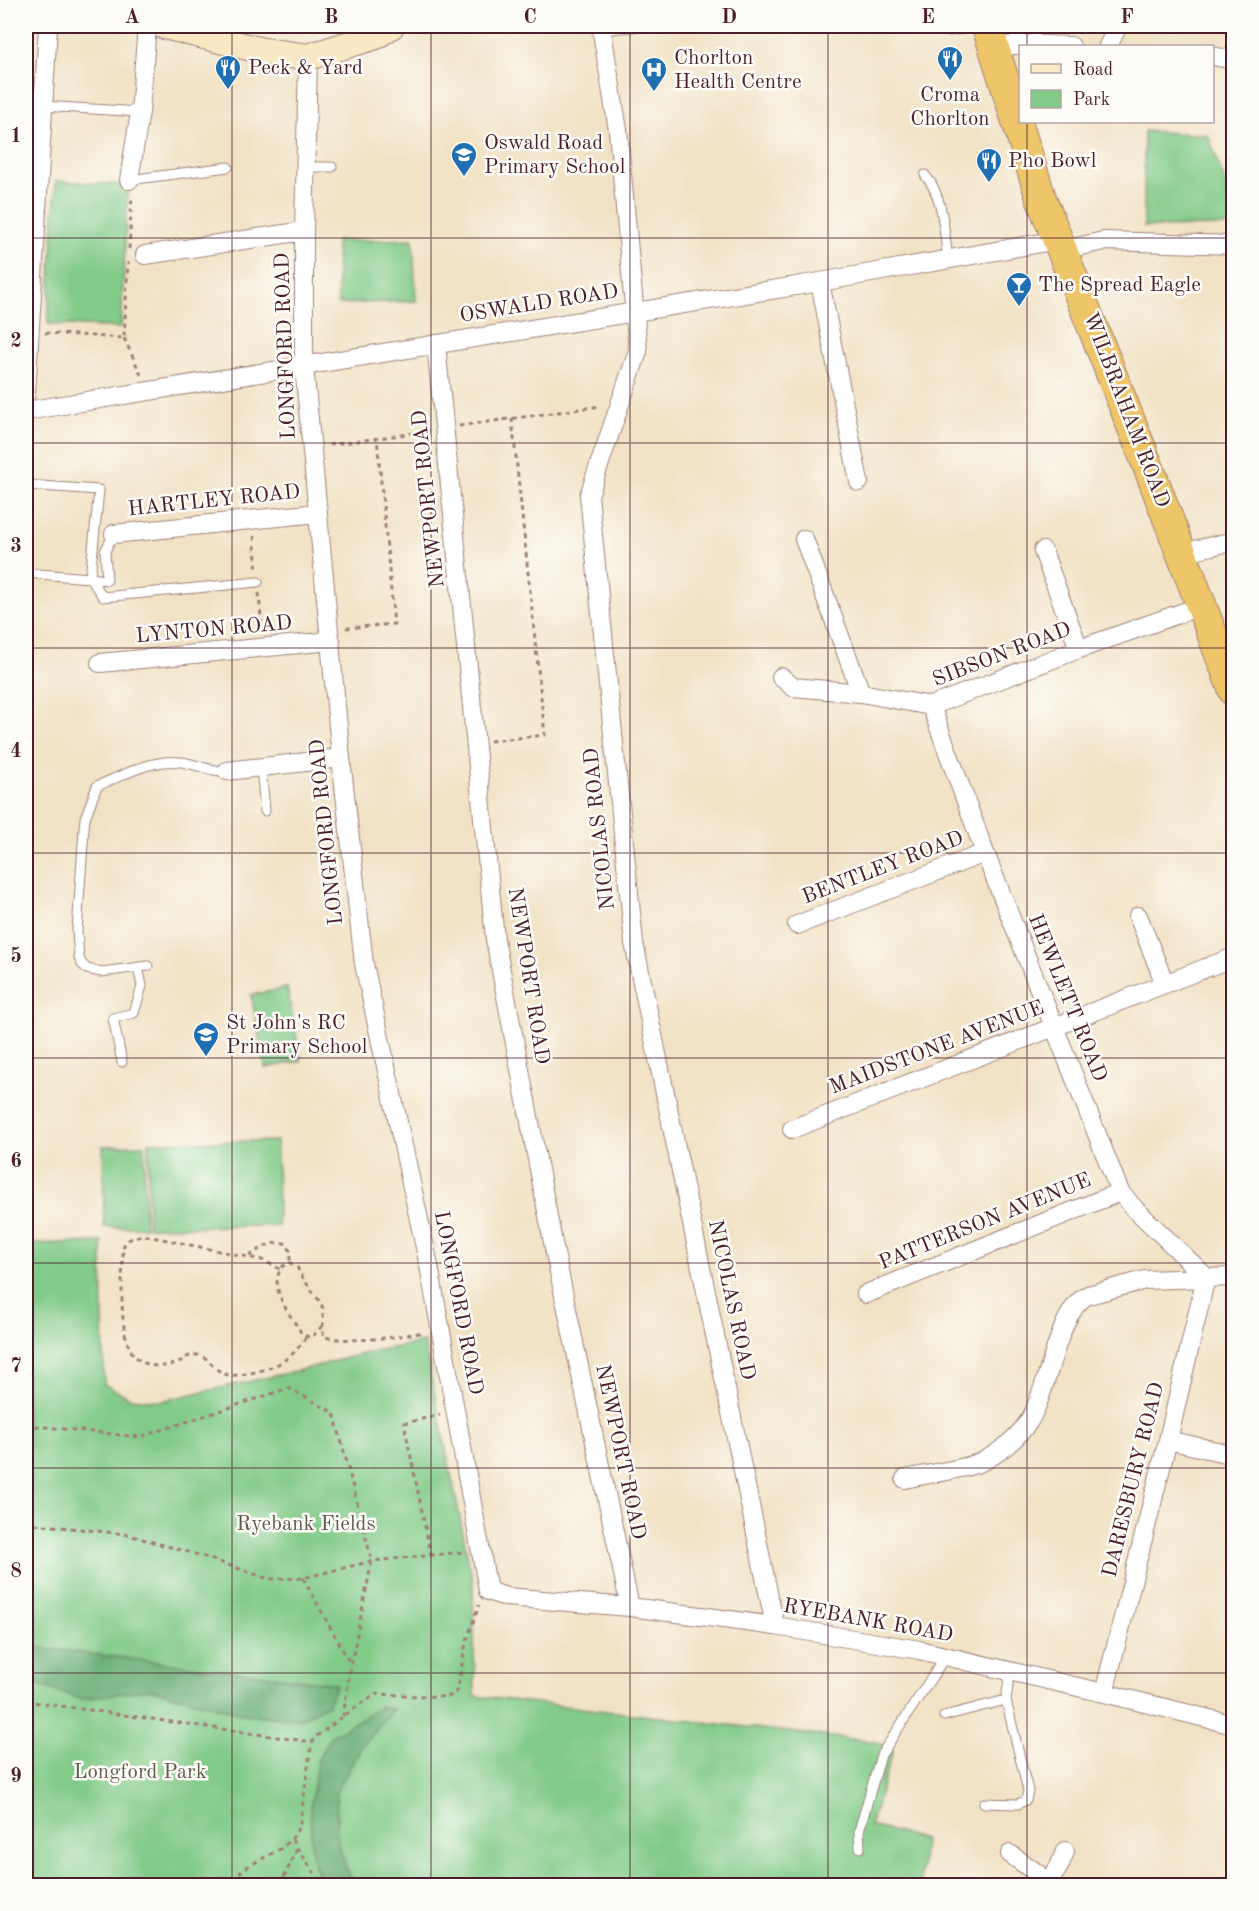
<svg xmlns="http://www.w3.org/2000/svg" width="1259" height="1911" font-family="'Old Standard TT',serif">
  <rect width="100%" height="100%" fill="#fdfcf7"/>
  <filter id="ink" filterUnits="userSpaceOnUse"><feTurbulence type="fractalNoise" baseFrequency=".0167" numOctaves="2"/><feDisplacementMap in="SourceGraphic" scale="12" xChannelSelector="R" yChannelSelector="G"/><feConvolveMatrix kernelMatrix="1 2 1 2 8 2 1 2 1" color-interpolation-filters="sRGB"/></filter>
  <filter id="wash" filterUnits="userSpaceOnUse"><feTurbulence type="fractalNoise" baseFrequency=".008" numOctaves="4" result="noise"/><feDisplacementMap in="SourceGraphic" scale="24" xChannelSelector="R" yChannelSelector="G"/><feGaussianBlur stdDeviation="1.35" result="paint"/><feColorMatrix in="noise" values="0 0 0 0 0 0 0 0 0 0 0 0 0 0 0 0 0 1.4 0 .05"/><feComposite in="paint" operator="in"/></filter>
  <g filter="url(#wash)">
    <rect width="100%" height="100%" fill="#f2e2c5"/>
    <path fill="#81ca87" stroke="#667459" stroke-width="1.5" d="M1144,131L1208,135L1233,205L1232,226L1144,227Z
      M56,181L128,185L121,328L48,324Z
      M413,239L416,301L338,304L336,241Z
      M287,988L301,1061L265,1068L251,995Z
      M277,1141L278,1226L148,1227V1142Z
      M144,1145L145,1227H104L103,1146Z
      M102,1242L104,1384L130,1398L161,1401L301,1370L369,1352L424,1342L473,1582L475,1696L877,1742L893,1751L870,1826L924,1839L920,1885H26V1244Z"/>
    <path fill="#68ae74" stroke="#596650" stroke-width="1.5" d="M26,1646L336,1684L328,1704L301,1719L249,1715L149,1689L81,1699L26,1681Z
      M380,1707L393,1709L361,1748L336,1792L338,1844L352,1885H323L312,1857L310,1812L317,1761L330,1737Z"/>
  </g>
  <g filter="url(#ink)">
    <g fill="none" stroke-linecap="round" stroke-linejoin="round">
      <defs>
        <path id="service" d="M914,26L949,31L979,26
          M601,30L640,26
          M1034,45L1037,26
          M43,106L140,112
          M26,111L43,112
          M306,167H332
          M925,175C944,196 944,233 948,260
          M129,180L228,167
          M26,485L99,490L90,578L26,573
          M90,578L103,597L258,582
          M90,578L107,580L105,551L114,534
          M261,766L265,811
          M148,966L101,972L87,969L82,964L79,958L77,931L84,829L85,818L97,786C122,776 153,758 181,762C197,764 210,772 227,771
          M122,1062L113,1018L134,1013L142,986L138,967
          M944,1716L1006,1700L1010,1672
          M984,1803L1018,1804L1026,1800L1028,1791L1006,1700
          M860,1848L859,1831L881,1755L945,1657"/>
        <path id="minor" d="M601,26L618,130L638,351L589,495L634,943L775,1626
          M1108,46L1118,26
          M994,48L1021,44L1071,46
          M1212,56L1234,60
          M308,57L304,231V366L341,758L364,964L429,1266L488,1591L506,1597L630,1607L708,1617L775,1626L919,1650L1104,1693L1234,1725
          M129,180L140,112L147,26
          M1062,250L1104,241L1234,245
          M145,255L304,231
          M820,282L859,482
          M436,344L495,939L555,1253L630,1607
          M26,394L48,26
          M26,411L820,282L1058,240
          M114,534L318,513
          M804,539L861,693
          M1043,551L1079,649
          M1181,553L1234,541
          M100,663L331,641
          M781,677L793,687L861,693L931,706L1079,649L1201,606
          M931,706L985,853L1120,1192L1135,1209L1206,1277L1168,1440L1104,1693
          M227,771L341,758
          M1138,916L1165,984
          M797,925L985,853
          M792,1129L1234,957
          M866,1294L1120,1192
          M1168,1440L1234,1455
          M905,1479C926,1474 962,1470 981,1462C999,1454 1018,1437 1029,1421C1049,1390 1057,1310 1088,1295L1145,1280L1234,1277
          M1010,1854L1037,1873L1043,1886
          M1043,1882C1057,1875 1060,1865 1065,1851"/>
        <path id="secondary" d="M164,26L263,51L308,57L376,36L391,26"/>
        <path id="trunk" d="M987,26L1041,198L1148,466L1234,691"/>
      </defs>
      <use href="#service" stroke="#9e8078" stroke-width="11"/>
      <use href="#minor" stroke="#9e8078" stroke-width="20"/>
      <use href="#secondary" stroke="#9e8078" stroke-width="28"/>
      <use href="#trunk" stroke="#9e8078" stroke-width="32"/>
      <path stroke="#9e8078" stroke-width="3" stroke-dasharray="4.5 4.5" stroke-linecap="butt" d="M129,249L132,196
        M45,333L124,338L128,262
        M124,338L142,377
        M459,426L601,406
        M329,445L429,431
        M254,536L257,571
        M259,593L262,631
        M346,628L394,624L377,438
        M490,741L545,735L512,419
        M249,1256C260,1249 273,1239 287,1244L290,1251V1262
        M280,1269L262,1260L148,1236C139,1235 127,1237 123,1247C123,1274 117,1335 134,1355C145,1368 167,1369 181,1361C186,1357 191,1354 197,1355C209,1356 213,1369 223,1373C229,1377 238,1375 245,1374C273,1369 290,1362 306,1337
        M322,1326L312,1337C301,1337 301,1331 295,1323C284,1307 267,1281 285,1264L290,1263L297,1267L304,1280L321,1303L323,1309V1337C356,1343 391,1338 424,1332
        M26,1425L140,1437L289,1388L334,1413L372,1561L351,1664L343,1716
        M26,1523L125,1534L202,1556L269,1579L303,1578L372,1561L464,1552
        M431,1556L404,1423L440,1415
        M303,1578L350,1663
        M26,1701L312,1742
        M292,1840L323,1886
        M226,1886L245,1868L282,1848L295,1835L300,1823L310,1753L314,1738L363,1702L377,1694L448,1697L457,1691L466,1643L479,1605
        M280,1886L297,1849"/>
      <use href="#service" stroke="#fff" stroke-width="9"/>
      <use href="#minor" stroke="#fff" stroke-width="18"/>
      <use href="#secondary" stroke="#f8e8c3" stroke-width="26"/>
      <use href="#trunk" stroke="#eec569" stroke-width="30"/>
    </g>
  </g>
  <path fill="none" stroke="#4a1f2b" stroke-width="1.5" stroke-opacity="0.55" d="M232,26V1886M431,26V1886M630,26V1886M828,26V1886M1027,26V46M1027,122V1886M26,238H1234M26,443H1234M26,648H1234M26,853H1234M26,1058H1234M26,1263H1234M26,1468H1234M26,1673H1234"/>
  <defs>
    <symbol id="restaurant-pin" viewBox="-11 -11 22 30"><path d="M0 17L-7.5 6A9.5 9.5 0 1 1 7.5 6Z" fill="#1f6fb2" stroke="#fdfcf7"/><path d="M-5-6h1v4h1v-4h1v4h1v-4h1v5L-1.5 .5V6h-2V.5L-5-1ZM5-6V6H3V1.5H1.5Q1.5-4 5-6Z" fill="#fff"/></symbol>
    <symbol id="hospital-pin" viewBox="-11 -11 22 30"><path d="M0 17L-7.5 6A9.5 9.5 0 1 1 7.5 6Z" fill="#1f6fb2" stroke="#fdfcf7"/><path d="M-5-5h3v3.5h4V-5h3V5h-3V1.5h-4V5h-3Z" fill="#fff"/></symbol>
    <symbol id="school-pin" viewBox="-11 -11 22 30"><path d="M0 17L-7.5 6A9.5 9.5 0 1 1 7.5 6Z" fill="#1f6fb2" stroke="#fdfcf7"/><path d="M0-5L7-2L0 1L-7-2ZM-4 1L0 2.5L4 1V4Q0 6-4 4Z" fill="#fff"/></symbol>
    <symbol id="bar-pin" viewBox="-11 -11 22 30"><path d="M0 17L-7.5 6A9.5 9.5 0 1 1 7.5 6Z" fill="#1f6fb2" stroke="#fdfcf7"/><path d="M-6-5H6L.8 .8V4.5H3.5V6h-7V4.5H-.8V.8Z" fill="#fff"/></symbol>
  </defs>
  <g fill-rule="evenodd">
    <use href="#restaurant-pin" x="935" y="44" width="30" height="40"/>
    <use href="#restaurant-pin" x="213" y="53" width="30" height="40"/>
    <use href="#hospital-pin" x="639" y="55" width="30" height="40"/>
    <use href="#school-pin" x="449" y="140" width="30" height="40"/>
    <use href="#restaurant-pin" x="974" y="146" width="30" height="40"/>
    <use href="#bar-pin" x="1004" y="270" width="30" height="40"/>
    <use href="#school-pin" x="191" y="1020" width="30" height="40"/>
  </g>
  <g text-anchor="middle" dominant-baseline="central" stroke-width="5" stroke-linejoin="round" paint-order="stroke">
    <g font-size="21" fill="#4a1f2b" stroke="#fdfcf7" text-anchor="start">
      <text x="674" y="58">Chorlton<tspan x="674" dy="24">Health Centre</tspan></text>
      <text x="248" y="68">Peck &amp; Yard</text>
      <text x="950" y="95" text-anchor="middle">Croma<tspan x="950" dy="24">Chorlton</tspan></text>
      <text x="484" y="143">Oswald Road<tspan x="484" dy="24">Primary School</tspan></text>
      <text x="1008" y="161">Pho Bowl</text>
      <text x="1038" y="285">The Spread Eagle</text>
      <text x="226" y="1023">St John's RC<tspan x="226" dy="24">Primary School</tspan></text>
    </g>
    <g font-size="21" fill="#4a1f2b" stroke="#fdfcf7">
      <text transform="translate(539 304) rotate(-9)">OSWALD ROAD</text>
      <text transform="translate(286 346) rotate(-92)">LONGFORD ROAD</text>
      <text transform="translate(1126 410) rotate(69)">WILBRAHAM ROAD</text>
      <text transform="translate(429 499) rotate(-96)">NEWPORT ROAD</text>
      <text transform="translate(214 501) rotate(-6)">HARTLEY ROAD</text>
      <text transform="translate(214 630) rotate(-5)">LYNTON ROAD</text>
      <text transform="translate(1002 655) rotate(-21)">SIBSON ROAD</text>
      <text transform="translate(600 829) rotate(-96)">NICOLAS ROAD</text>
      <text transform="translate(327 832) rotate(-96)">LONGFORD ROAD</text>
      <text transform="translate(883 868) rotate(-21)">BENTLEY ROAD</text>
      <text transform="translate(528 976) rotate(81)">NEWPORT ROAD</text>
      <text transform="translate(1067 998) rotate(68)">HEWLETT ROAD</text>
      <text transform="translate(937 1048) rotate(-21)">MAIDSTONE AVENUE</text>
      <text transform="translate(985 1222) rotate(-22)">PATTERSON AVENUE</text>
      <text transform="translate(731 1300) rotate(78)">NICOLAS ROAD</text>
      <text transform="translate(458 1303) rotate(79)">LONGFORD ROAD</text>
      <text transform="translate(620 1452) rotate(78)">NEWPORT ROAD</text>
      <text transform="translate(1134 1480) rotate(-76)">DARESBURY ROAD</text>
      <text transform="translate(868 1621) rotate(10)">RYEBANK ROAD</text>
    </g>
    <g font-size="21" fill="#5d5b4b" stroke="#fdfcf7">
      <text x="306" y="1524">Ryebank Fields</text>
      <text x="140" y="1772">Longford Park</text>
    </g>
  </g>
  <rect width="1259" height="1911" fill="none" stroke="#fdfcf7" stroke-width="66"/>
  <rect x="1019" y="45" width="195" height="78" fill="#fdfcf7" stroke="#b5a4a5" stroke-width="1.5"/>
  <rect x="1031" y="64" width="30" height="9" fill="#f8e8c3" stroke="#b5a4a5" stroke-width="1.5"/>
  <text x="1073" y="75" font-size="18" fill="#4a1f2b">Road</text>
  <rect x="1031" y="90" width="30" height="18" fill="#81ca87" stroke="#b5a4a5" stroke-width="1.5"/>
  <text x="1073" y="105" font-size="18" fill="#4a1f2b">Park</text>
  <rect x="33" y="33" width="1193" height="1845" fill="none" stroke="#4a1f2b" stroke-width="2"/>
  <g font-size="20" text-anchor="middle" font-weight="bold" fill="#4a1f2b">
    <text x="132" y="23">A</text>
    <text x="331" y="23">B</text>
    <text x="530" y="23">C</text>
    <text x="729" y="23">D</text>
    <text x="928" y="23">E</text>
    <text x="1127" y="23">F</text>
    <text x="16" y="142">1</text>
    <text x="16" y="347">2</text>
    <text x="16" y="552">3</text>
    <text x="16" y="757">4</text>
    <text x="16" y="962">5</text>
    <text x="16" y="1167">6</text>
    <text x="16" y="1372">7</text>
    <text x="16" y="1577">8</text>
    <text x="16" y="1782">9</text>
  </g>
</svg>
